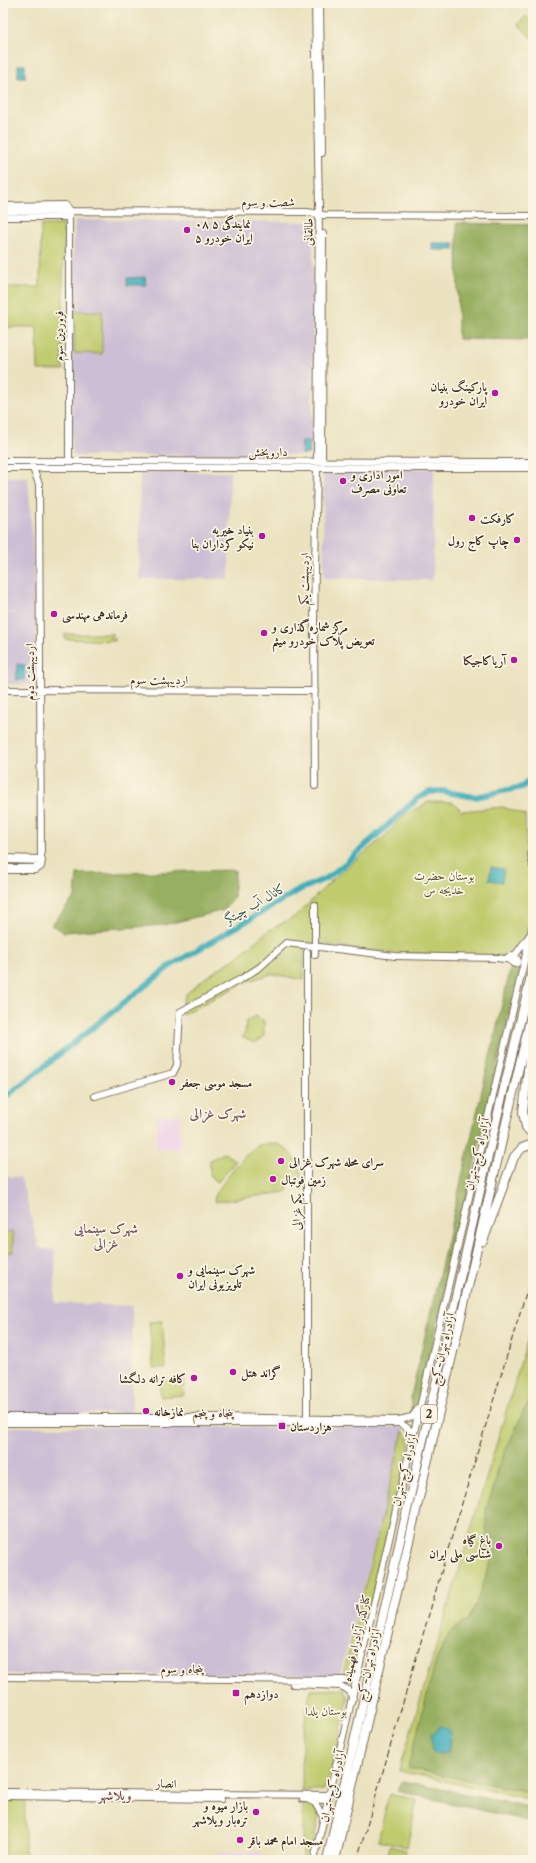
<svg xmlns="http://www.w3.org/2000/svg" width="536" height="1863" font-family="'Libre Caslon Text',Amiri,serif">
  <rect width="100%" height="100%" fill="#fcf5e5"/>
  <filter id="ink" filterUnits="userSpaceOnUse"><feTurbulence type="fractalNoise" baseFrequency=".025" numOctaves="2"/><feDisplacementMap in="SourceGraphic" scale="8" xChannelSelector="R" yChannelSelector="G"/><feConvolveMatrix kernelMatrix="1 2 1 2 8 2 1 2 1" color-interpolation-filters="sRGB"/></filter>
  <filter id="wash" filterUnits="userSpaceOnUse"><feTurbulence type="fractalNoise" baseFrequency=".012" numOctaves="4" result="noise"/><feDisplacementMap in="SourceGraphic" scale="16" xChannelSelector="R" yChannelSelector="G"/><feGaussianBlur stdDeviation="0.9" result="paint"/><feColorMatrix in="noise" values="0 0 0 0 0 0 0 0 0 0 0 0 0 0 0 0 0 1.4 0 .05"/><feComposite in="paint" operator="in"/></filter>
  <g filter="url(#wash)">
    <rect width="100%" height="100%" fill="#ebe2bf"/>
    <path fill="#eed0e8" d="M157,1115H181L180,1149H156Z
      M219,1852H261L260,1860H219Z"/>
    <path fill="#ccbed4" d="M75,220L313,222L312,455L72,456L70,310Z
      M434,468L433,580L324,578L323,470Z
      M140,472H230L229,579H139Z
      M3,477H28L37,613L35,684L3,685V613H19L3,612Z
      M3,1175L21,1178L39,1248L55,1250V1303L132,1306V1413H3Z
      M3,1427H405L340,1675L3,1674Z"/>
    <path fill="#bfcb6d" stroke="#7d7a46" d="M526,16L533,23V40L518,24Z
      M41,225H64L62,363L64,370H38L37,327H3V287H40Z
      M74,311H102V354L74,353Z
      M65,634H114L109,638H115V641L65,639Z
      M429,802H453L462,811L503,807L525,815L526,847L533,877V916L531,926L523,942L517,951L508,956L392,953L304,942V980L272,974L248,981L181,1015L182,1005L186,994L206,977L234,959L268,931L297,915L336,876L384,837L404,815Z
      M255,1016L264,1021V1037L254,1043L242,1037L245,1033L246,1021Z
      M269,1143C285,1141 301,1164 302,1178L291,1181L286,1192L216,1202L214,1201C213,1192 248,1150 257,1146C260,1144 265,1144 269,1143Z
      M224,1153L236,1161L218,1182L210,1176V1160Z
      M3,1232H13V1252H3Z
      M162,1321L166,1368H153L149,1322Z
      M533,1321V1800L399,1771Z
      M183,1379L184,1395L161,1397L159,1381Z
      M403,1431L409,1438L410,1442L355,1670L349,1675H343Z
      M344,1689L348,1697L335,1756L324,1790H302V1741L310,1690Z
      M389,1794L417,1800L407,1847L378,1841Z
      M6,1798H25V1860H5Z
      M303,1800L312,1803L319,1816L310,1860H303Z
      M389,1846L406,1850L404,1860H386Z"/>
    <path fill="#97af60" stroke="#696c3f" d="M457,223L533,225V340L458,339Z
      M235,870L234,897L224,910L164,925L64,932L51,925L75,897L77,874Z
      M513,967L519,971L415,1419L411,1421V1396L510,970Z
      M533,1398V1793L408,1768L436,1660L451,1631L469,1619L475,1606L492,1559L486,1528V1508L496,1482L497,1469L525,1408Z
      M402,1781L533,1808V1822L397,1791Z"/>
    <path fill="#40afbb" stroke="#3e6c6c" d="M18,65H25V78H18Z
      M432,243H454V250H432Z
      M145,277L146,285H127V278Z
      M302,440L310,441L309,454H301Z
      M17,664L25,665L24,680H16Z
      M491,867L504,869L502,882L489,880Z
      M440,1726C453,1727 452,1742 448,1752L442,1754L433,1753L431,1734L437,1731Z"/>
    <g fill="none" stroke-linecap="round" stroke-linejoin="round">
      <path stroke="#40afbb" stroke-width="6" d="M3,1099L170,966L301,889L327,878L347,862L418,798L430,792L441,791L475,797L522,787L533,777"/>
    </g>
  </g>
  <g filter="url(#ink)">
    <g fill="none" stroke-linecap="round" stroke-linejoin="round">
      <defs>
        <path id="secondary" d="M315,3L319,206L317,462
          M320,3L322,153
          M3,206L65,205L69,210V461
          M3,211L308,212L323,215L533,216
          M3,217H69
          M3,461L533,462
          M322,462L323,234
          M32,466L39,484L41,860
          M3,468H533
          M3,690L315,691
          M315,786L314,620L317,468
          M533,840L531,855L533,866
          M307,952V1424
          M315,955V905
          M512 961a3 3 0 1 1 6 0a3 3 0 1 1-6 0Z
          M507,958L516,954L529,936
          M95,1096L173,1073L177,1065L180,1012L241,979L260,967L286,943L395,956L497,958L512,960
          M3,1417H206L399,1420L412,1417L418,1409
          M3,1423H400L410,1430L411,1437
          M3,1677L348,1680L358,1675
          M293,1684L341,1686L348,1690L353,1698
          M3,1792L328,1795
          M3,1796L221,1799
          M303,1799L327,1800
          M309,1800L315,1803L324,1818
          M314,1860L533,924"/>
        <path id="highway" d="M3,859L41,860L40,866L35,869H3
          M533,1027L523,1112L526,1127L533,1135
          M483,1241L514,1157L522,1148L533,1144
          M327,1860L493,1134L533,968
          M335,1860L533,1007"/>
      </defs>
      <use href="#secondary" stroke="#796a56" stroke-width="8"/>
      <use href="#highway" stroke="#796a56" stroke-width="10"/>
      <use href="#secondary" stroke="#fff" stroke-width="6"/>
      <use href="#highway" stroke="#fff" stroke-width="8"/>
      <path stroke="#3b2a1e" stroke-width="1" stroke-dasharray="6 3" stroke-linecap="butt" d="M357,1860L446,1556L533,1270"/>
    </g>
  </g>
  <g fill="#b5179e" stroke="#fcf5e5" stroke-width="1.5">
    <circle cx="187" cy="230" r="4"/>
    <circle cx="495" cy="393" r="4"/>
    <circle cx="343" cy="481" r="4"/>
    <circle cx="472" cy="518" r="4"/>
    <circle cx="262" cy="536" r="4"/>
    <circle cx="517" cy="540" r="4"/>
    <circle cx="54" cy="614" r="4"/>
    <circle cx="264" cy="633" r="4"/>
    <circle cx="514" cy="660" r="4"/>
    <circle cx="172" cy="1082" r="4"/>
    <circle cx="281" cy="1161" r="4"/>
    <circle cx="273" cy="1179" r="4"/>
    <circle cx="180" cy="1276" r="4"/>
    <circle cx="233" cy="1372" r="4"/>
    <circle cx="194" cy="1378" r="4"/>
    <circle cx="146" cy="1411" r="4"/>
    <rect x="278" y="1422" width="8" height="8" rx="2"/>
    <circle cx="499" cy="1546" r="4"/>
    <rect x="232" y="1689" width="8" height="8" rx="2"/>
    <circle cx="256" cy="1812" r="4"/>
    <circle cx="240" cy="1840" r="4"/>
  </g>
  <g text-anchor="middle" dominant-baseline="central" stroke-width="3.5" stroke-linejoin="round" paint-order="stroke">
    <rect fill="#fcf5e5" stroke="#75675a" stroke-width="1" x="421" y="1405" width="16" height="18" rx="3"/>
    <g font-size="11" font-weight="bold" fill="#3b2a1e">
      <text x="429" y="1414">2</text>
    </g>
    <g font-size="12" fill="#3b2a1e" stroke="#fcf5e5">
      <text x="268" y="201">شصت و سوم</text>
      <text transform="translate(308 232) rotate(-89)">طالقانی</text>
      <text transform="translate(58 336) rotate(-90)">فروردین سوم</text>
      <text x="268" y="451">داروپخش</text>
      <text transform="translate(304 579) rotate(-89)">اردیبهشت یکم</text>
      <text transform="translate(29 672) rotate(-90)">اردیبهشت دوم</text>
      <text x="159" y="679">اردیبهشت سوم</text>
      <text transform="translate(477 1154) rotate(-77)">آزادراه کرج-تهران</text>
      <text transform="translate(296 1212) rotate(-90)">یکم غزالی</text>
      <text transform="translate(442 1349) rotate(-77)">آزادراه تهران-کرج</text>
      <text x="213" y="1412">پنجاه و پنجم</text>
      <text transform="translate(404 1470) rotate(-77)">آزادراه کرج-تهران</text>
      <text transform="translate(356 1638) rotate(-77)">کنارگذر آزادراه فهمیده</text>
      <text transform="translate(368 1665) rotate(-78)">آزادراه تهران-کرج</text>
      <text x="182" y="1668">پنجاه و سوم</text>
      <text transform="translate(166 1783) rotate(1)">انصار</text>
      <text transform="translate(332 1786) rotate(-77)">آزادراه کرج-تهران</text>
    </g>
    <g font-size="12" font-weight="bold" fill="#3b2a1e" stroke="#fcf5e5" text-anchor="start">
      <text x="195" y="223">نمایندگی ۵ ٠٨<tspan x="195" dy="14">۵ ایران خودرو</tspan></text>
      <text x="487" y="386" text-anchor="end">پارکینگ بنیان<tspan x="487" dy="14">ایران خودرو</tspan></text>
      <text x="351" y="474">امور اداری و<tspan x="351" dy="14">تعاونی مصرف</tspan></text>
      <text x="480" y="518">کارفکت</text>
      <text x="254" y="529" text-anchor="end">بنیاد خیریه<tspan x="254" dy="14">نیکو کرداران بنا</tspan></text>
      <text x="509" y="540" text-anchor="end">چاپ کاج رول</text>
      <text x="62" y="614">فرماندهی مهندسی</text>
      <text x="272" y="626">مرکز شماره‌گذاری و<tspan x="272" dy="14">تعویض پلاک خودرو میثم</tspan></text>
      <text x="506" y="660" text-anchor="end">آریاکاجیکا</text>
      <text x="180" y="1082">مسجد موسی جعفر</text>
      <text x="289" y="1161">سرای محله شهرک غزالی</text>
      <text x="281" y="1179">زمین فوتبال</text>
      <text x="188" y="1269">شهرک سینمایی و<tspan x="188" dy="14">تلویزیونی ایران</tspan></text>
      <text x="241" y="1372">گراند هتل</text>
      <text x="186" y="1378" text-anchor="end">کافه ترانه دلگشا</text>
      <text x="154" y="1411">نمازخانه</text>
      <text x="290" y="1426">هزاردستان</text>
      <text x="491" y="1539" text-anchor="end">باغ گیاه‌<tspan x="491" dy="14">شناسی ملی ایران</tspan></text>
      <text x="244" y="1693">دوازدهم</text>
      <text x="248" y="1805" text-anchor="end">بازار میوه و<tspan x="248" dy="14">تره‌بار ویلاشهر</tspan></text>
      <text x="248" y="1840">مسجد امام محمد باقر</text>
    </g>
    <g font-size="12" fill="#5c5232" stroke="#fcf5e5">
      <text x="444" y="875">بوستان حضرت<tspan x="444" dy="14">خدیجه س</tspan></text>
      <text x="326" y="1710">بوستان یلدا</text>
    </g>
    <g font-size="13" font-style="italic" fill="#3d5955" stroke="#fcf5e5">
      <text transform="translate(255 903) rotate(-30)">کانال آب چیتگر</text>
    </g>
    <g font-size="13" font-weight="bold" fill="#6d555d" stroke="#fcf5e5">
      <text x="218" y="1113">شهرک غزالی</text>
      <text x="106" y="1228">شهرک سینمایی<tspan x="106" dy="15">غزالی</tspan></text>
      <text x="115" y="1795">ویلاشهر</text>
    </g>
  </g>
  <rect width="536" height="1863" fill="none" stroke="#fcf5e5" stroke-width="16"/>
</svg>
